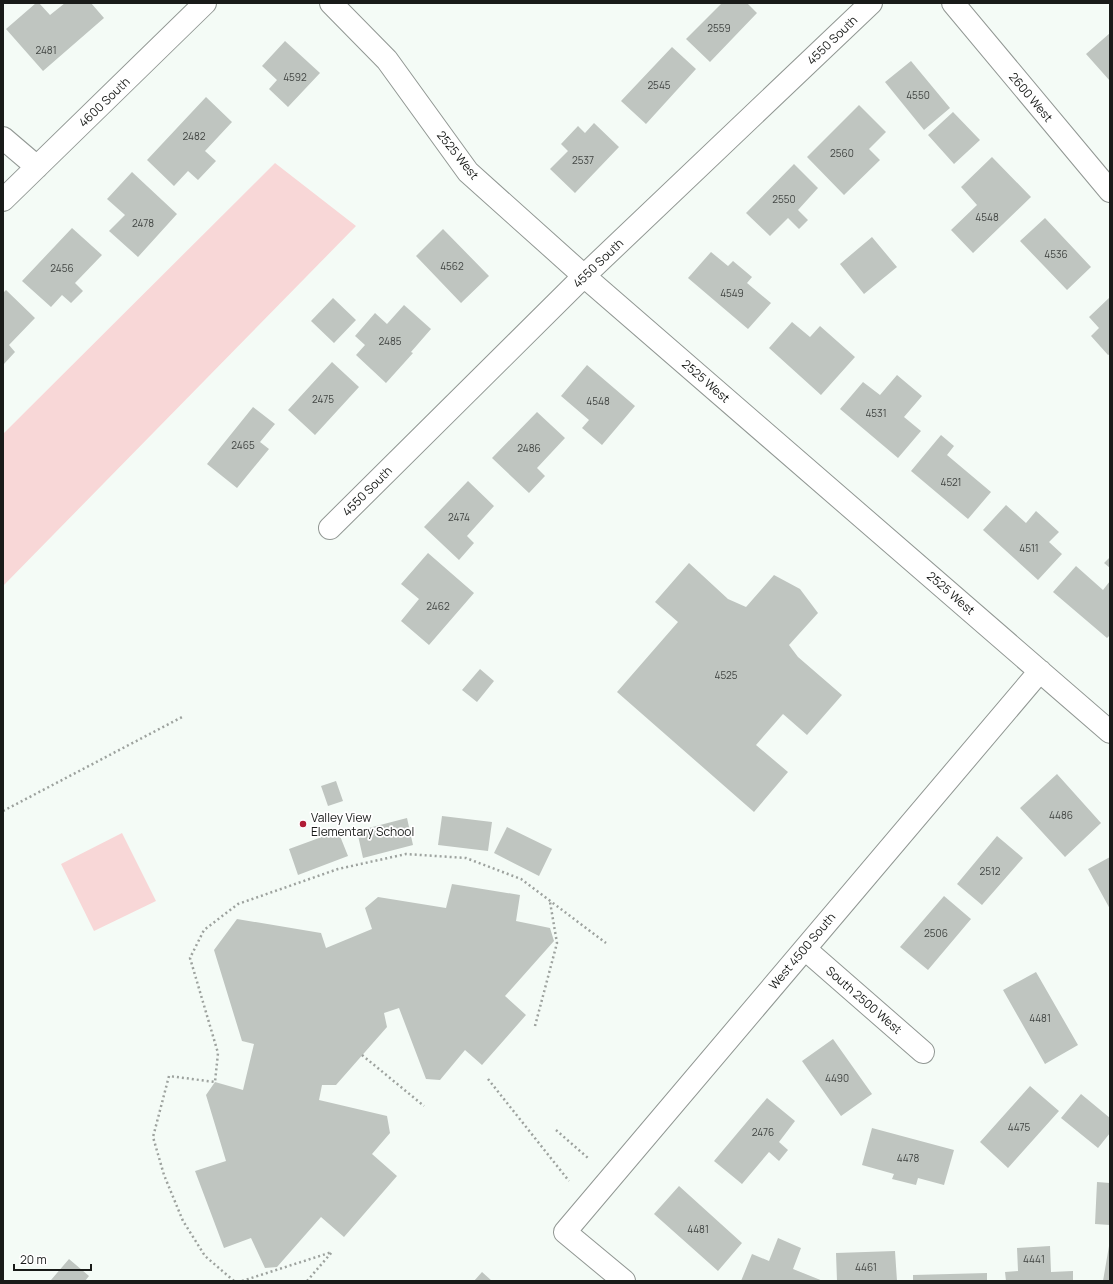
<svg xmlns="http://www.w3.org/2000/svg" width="1113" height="1284" font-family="Manrope,sans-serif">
  <rect width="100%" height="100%" fill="#f4fbf6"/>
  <path fill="#f8d7d7" d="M275,163L356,226L3,586V434Z
    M122,833L156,901L94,931L61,864Z"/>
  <path fill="#bfc5c0" d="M36,3H39L50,15L65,3H91L104,18L43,71L6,29Z
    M722,3H747L757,13L710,62L686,39Z
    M1110,33V81L1086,54Z
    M285,41L320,73L288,107L269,89L277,80L262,66Z
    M672,47L696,69L646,124L621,101Z
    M911,61L950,108L924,130L885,82Z
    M206,97L232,122L205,151L216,161L198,180L188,171L174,186L147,160Z
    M859,105L886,132L869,149L880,160L844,195L807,157Z
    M953,112L980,140L954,164L928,135Z
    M594,123L619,147L575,193L550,169L568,151L561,144L578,126L585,133Z
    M992,157L1031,197L973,253L951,230L977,205L961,187Z
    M794,164L818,188L798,210L808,220L799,229L788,218L770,236L746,213Z
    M132,172L177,214L138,257L109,231L125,215L107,199Z
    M1045,218L1091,267L1067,290L1020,241Z
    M72,228L102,255L75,283L83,291L71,303L62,295L51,307L22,281Z
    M443,229L489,276L461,303L416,256Z
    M872,237L897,267L864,294L840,264Z
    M711,252L728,266L733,261L752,277L747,283L771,303L748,329L688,278Z
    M6,290L35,318L9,345L15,352L3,365V293Z
    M1110,297V354L1108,355L1091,336L1099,328L1089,317Z
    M333,298L356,320L334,343L311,321Z
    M404,305L431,329L411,352L413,353L386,383L356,355L365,345L355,336L375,313L387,324Z
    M792,322L810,337L820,326L855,357L821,395L769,348Z
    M332,362L359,387L315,435L288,410Z
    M587,365L635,406L602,445L582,428L589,420L561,396Z
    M897,375L922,396L904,417L921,431L898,458L840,409L863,382L880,395Z
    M253,407L275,424L260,442L269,449L237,488L207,464Z
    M537,412L565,438L537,468L545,476L529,493L492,458Z
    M941,435L954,446L947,455L991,492L968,519L911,471Z
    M468,481L494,506L467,536L474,543L459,560L424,527Z
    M1006,505L1026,523L1036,511L1059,532L1049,542L1062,554L1038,580L983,530Z
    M428,553L474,593L429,645L401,621L419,599L401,584Z
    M1110,557V568L1104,563Z
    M689,563L728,599L746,607L774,575L800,589L818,613L789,645L798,657L842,695L807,735L783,714L756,745L788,772L754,812L617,692L678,622L655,602Z
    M1076,566L1103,590L1110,581V635L1107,638L1053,592Z
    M480,669L494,681L477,702L462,690Z
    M1057,774L1101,823L1065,857L1020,808Z
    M336,781L343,801L328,806L321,786Z
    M442,816L492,822L488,851L438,845Z
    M407,818L413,845L363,858L357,831Z
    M507,827L552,849L539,876L494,853Z
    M338,831L348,856L298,875L289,849Z
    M997,836L1023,858L982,905L957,884Z
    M1110,857V909L1088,869Z
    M452,884L520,895L516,921L550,928L554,941L505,996L526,1015L482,1065L465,1050L440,1080L426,1079L399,1008L384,1013L387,1027L336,1085H322L319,1100L387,1116L390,1133L372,1154L397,1176L344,1237L321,1217L277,1267L265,1268L251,1238L224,1248L195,1171L226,1161L206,1095L215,1082L243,1090L254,1044L242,1041L214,950L237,919L321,933L326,948L372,929L365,908L378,897L446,908Z
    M944,896L971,919L928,970L900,947Z
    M1036,972L1078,1045L1045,1064L1003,990Z
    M833,1039L872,1094L841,1116L802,1061Z
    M1030,1086L1059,1111L1008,1168L980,1142Z
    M1081,1094L1110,1118V1133L1098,1148L1061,1118Z
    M767,1098L795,1121L779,1142L788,1150L779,1161L769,1152L742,1184L714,1161Z
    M872,1128L954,1150L944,1185L918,1178L916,1185L892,1179L894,1174L862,1165Z
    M1097,1182L1110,1183V1225L1095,1224Z
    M679,1186L742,1243L718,1271L654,1214Z
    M778,1238L801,1248L793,1269L823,1281H741L752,1254L769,1261Z
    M1050,1246L1051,1272L1073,1271V1281H1006L1005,1272L1018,1271L1017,1248Z
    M1109,1246L1110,1281H1103Z
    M895,1251L897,1281H837L836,1253Z
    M69,1259L89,1276L85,1281H52L51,1280Z
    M482,1272L492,1281H474Z
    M987,1273V1281H913V1275Z"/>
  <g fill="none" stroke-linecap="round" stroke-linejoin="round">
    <defs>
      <path id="minor" d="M331,3L387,60L468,172L584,276L1110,732
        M953,3L1110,191
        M3,138L37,167
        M3,200L205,3
        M330,528L584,276L871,3
        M805,949L923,1052
        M624,1281L565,1232L1040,671"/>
    </defs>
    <use href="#minor" stroke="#919793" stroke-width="24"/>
    <path stroke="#9da29e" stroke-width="2.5" stroke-dasharray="2 3" stroke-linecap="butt" d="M3,811L184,716
      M535,1026L557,943L550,902
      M362,1055L424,1106
      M488,1079L569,1181
      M556,1130L588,1158
      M234,1281L205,1256L183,1221L164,1175L153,1137L169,1076L215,1082L218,1053L190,958L204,930L238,904L338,869L406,854L466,858L521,879L606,943
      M242,1281L332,1252
      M307,1281L332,1252"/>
    <use href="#minor" stroke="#fff" stroke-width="22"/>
  </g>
  <circle fill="#b01c36" stroke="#fff" stroke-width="1.5" cx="303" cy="824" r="4"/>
  <g text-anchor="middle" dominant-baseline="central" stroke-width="3.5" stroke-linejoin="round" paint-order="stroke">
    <g font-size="10" fill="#424643">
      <text x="719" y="28">2559</text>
      <text x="46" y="50">2481</text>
      <text x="295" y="77">4592</text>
      <text x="659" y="85">2545</text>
      <text x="918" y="95">4550</text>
      <text x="194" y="136">2482</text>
      <text x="842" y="153">2560</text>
      <text x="583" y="160">2537</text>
      <text x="784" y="199">2550</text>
      <text x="987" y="217">4548</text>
      <text x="143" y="223">2478</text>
      <text x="1056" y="254">4536</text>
      <text x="452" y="266">4562</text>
      <text x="62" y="268">2456</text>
      <text x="732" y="293">4549</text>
      <text x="390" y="341">2485</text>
      <text x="323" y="399">2475</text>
      <text x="598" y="401">4548</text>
      <text x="876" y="413">4531</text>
      <text x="243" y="445">2465</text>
      <text x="529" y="448">2486</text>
      <text x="951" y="482">4521</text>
      <text x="459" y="517">2474</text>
      <text x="1029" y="548">4511</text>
      <text x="438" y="606">2462</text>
      <text x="726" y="675">4525</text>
      <text x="1061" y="815">4486</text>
      <text x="990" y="871">2512</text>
      <text x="936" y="933">2506</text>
      <text x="1040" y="1018">4481</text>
      <text x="837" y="1078">4490</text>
      <text x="1019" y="1127">4475</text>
      <text x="763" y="1132">2476</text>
      <text x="908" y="1158">4478</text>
      <text x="698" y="1229">4481</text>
      <text x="1034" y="1259">4441</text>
      <text x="866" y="1267">4461</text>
    </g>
    <g font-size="12" fill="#191b19" stroke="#fff">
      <text transform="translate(832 40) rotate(-44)">4550 South</text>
      <text transform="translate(1031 97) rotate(50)">2600 West</text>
      <text transform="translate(104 102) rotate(-44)">4600 South</text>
      <text transform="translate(458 155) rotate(51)">2525 West</text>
      <text transform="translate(598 263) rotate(-44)">4550 South</text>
      <text transform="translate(706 381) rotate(41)">2525 West</text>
      <text transform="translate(367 491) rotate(-45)">4550 South</text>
      <text transform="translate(951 593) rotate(41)">2525 West</text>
      <text transform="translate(802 951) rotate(-50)">West 4500 South</text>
      <text transform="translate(864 1000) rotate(41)">South 2500 West</text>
    </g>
    <g font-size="12" fill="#191b19" stroke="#fff" text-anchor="start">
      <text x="311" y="817">Valley View<tspan x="311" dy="14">Elementary School</tspan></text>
    </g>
  </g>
  <rect width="1113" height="1284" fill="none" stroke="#191b19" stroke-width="8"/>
  <path d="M14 1264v6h77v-6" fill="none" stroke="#191b19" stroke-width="2"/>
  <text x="20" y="1264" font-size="12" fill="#191b19" stroke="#ffffff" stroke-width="3" paint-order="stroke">20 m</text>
</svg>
